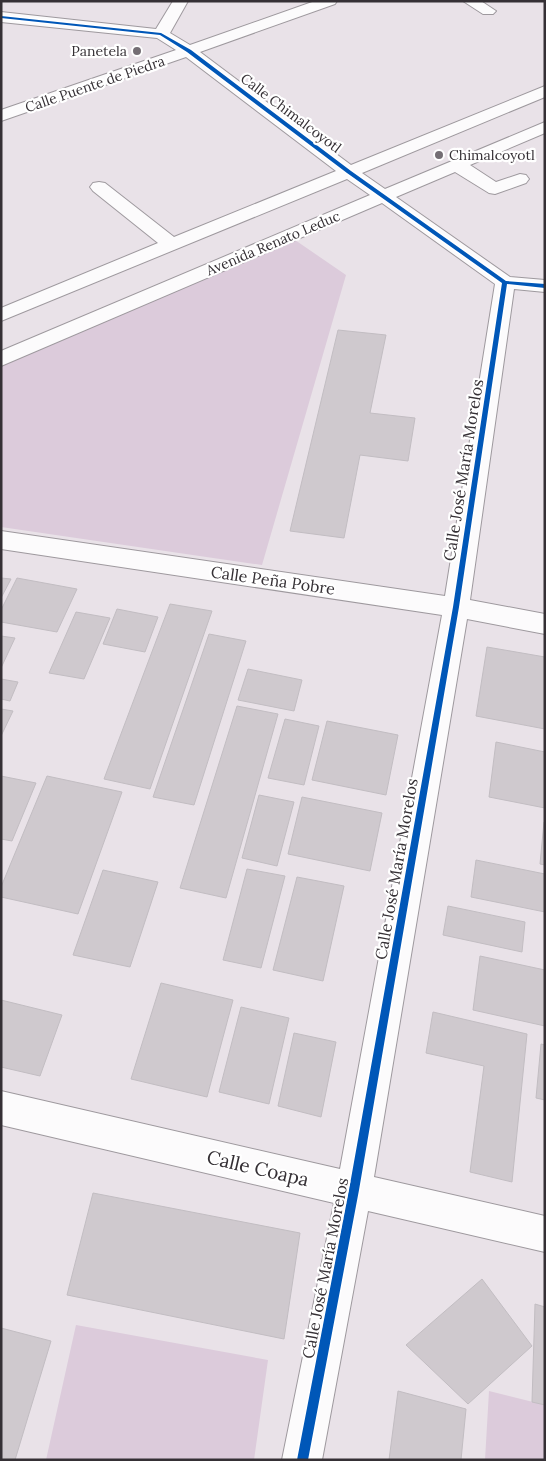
<svg xmlns="http://www.w3.org/2000/svg" width="546" height="1461" font-family="Lora,serif">
  <rect width="100%" height="100%" fill="#e9e2e8"/>
  <path fill="#dccbdb" d="M295,240L346,275L262,565L1,527V364Z
    M76,1325L268,1360L254,1460H46Z
    M489,1391L545,1405V1460H485Z"/>
  <path fill="#cfc9ce" stroke="#c2bdc2" d="M338,330L386,335L370,413L415,418L408,461L360,455L344,538L290,531Z
    M1,578L11,579L1,598Z
    M17,578L77,589L57,632L1,622V610Z
    M170,604L212,611L150,789L104,779Z
    M117,609L158,617L145,652L103,644Z
    M76,612L110,618L84,679L49,673Z
    M209,634L246,641L194,805L153,797Z
    M1,636L15,638L1,668Z
    M487,647L545,657V729L476,716Z
    M248,669L302,680L294,711L238,700Z
    M1,679L18,682L10,701L1,699Z
    M237,706L278,714L226,898L180,888Z
    M1,709L13,711L1,736Z
    M285,719L319,726L304,785L268,778Z
    M327,721L398,735L386,795L312,780Z
    M496,742L545,752V808L489,797Z
    M1,776L36,783L12,841L1,839Z
    M47,776L122,792L78,914L1,897V887Z
    M259,795L294,802L277,866L242,858Z
    M302,797L382,813L370,871L288,854Z
    M544,822H545V865L540,864Z
    M476,860L545,874V912L471,897Z
    M247,869L285,876L261,968L223,960Z
    M103,870L158,882L130,967L73,955Z
    M297,877L344,886L323,981L273,970Z
    M448,906L525,922L522,952L443,935Z
    M480,956L545,970V1026L473,1010Z
    M161,983L233,1000L207,1097L131,1079Z
    M1,1000L62,1015L40,1076L1,1067Z
    M241,1007L289,1018L269,1104L219,1092Z
    M433,1012L527,1034L512,1182L470,1172L484,1066L426,1053Z
    M294,1033L336,1042L321,1117L278,1106Z
    M541,1044L545,1045V1100L536,1098Z
    M93,1193L300,1233L284,1339L67,1295Z
    M482,1279L532,1346L468,1404L406,1345Z
    M535,1304L545,1307V1405L532,1402Z
    M1,1328L51,1341L15,1460H1Z
    M398,1391L466,1409L461,1460H389Z"/>
  <g fill="none" stroke-linecap="round" stroke-linejoin="round">
    <defs>
      <path id="minor" d="M173,1H188L170,33L190,45L315,1H337L335,4L200,52L351,165L545,86V97L362,173L385,189L545,122V133L470,165L496,182L520,174L526,175L529,179L526,183L495,194L489,193L455,172L396,197L510,277L545,280V292L514,289L470,600L545,614V634L467,619L374,1177L545,1216V1252L368,1211L322,1460H282L334,1203L1,1125V1091L340,1169L442,615L1,549V531L445,596L495,284L382,203L1,366V351L370,195L347,179L1,321V308L158,243L93,191L90,187L93,183L99,182L105,183L174,237L336,171L186,57L1,121V110L176,50L157,38L1,22V12L156,29Z
        M463,1H481L496,11L493,14H483Z"/>
    </defs>
    <use href="#minor" stroke="#9e999e" stroke-width="2"/>
    <use href="#minor" fill="#fcfbfc" fill-rule="evenodd"/>
    <defs>
      <path id="cycleway" d="M1,16L161,33L191,50L351,171L506,281L545,284V288L507,284L459,607L359,1190L308,1460H297L349,1190L453,607L502,283L347,173L187,52L160,35L1,18Z"/>
    </defs>
    <use href="#cycleway" stroke="#fff" stroke-width="3"/>
    <use href="#cycleway" fill="#0057b8" fill-rule="evenodd"/>
  </g>
  <g fill="#746e74" stroke="#fff" stroke-width="2">
    <circle cx="137" cy="51" r="5"/>
    <circle cx="439" cy="155" r="5"/>
  </g>
  <g text-anchor="middle" dominant-baseline="central" stroke-width="4.5" stroke-linejoin="round" paint-order="stroke">
    <g font-size="14" fill="#353035" stroke="#fff" text-anchor="end">
      <text x="127" y="51">Panetela</text>
      <text x="449" y="155" text-anchor="start">Chimalcoyotl</text>
    </g>
    <g font-size="14" fill="#353035" stroke="#fff">
      <text transform="translate(95 84) rotate(-19)">Calle Puente de Piedra</text>
      <text transform="translate(291 113) rotate(37)">Calle Chimalcoyotl</text>
      <text transform="translate(273 243) rotate(-23)">Avenida Renato Leduc</text>
    </g>
    <g font-size="16" fill="#353035" stroke="#fff">
      <text transform="translate(463 470) rotate(-81)">Calle José María Morelos</text>
      <text transform="translate(273 580) rotate(8)">Calle Peña Pobre</text>
      <text transform="translate(396 869) rotate(-80)">Calle José María Morelos</text>
      <text transform="translate(325 1268) rotate(-79)">Calle José María Morelos</text>
    </g>
    <g font-size="19" fill="#353035" stroke="#fff">
      <text transform="translate(258 1168) rotate(13)">Calle Coapa</text>
    </g>
  </g>
  <rect width="546" height="1461" fill="none" stroke="#353035" stroke-width="5"/>
</svg>
